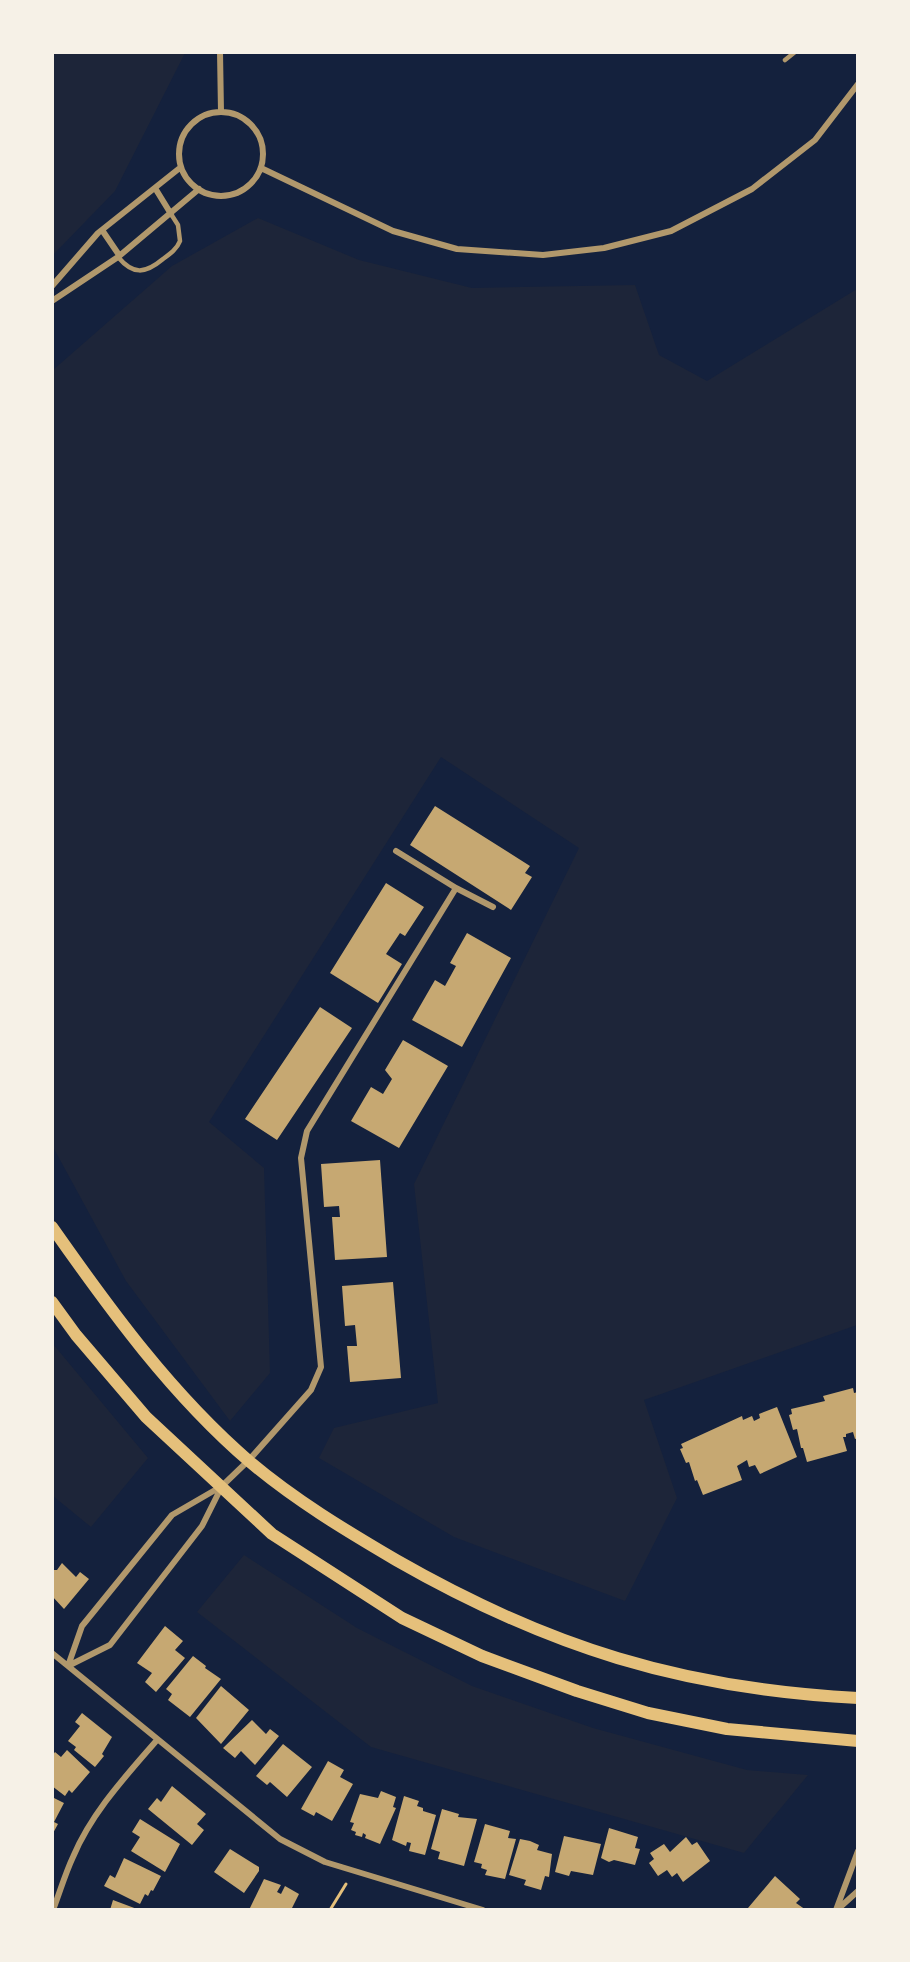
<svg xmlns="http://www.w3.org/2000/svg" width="910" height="1962" font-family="Literata,serif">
  <rect width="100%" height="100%" fill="#14213d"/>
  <path fill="#1d2539" d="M53,52L185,53L115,191L53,255Z
    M258,218L359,260L472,288L635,285L659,355L707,381L857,289V1325L644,1400L677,1498L625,1601L454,1537L319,1458L334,1428L438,1403L414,1184L579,848L441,757L209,1122L264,1168L270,1373L230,1421L126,1281L53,1147V370L172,266Z
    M53,1344L148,1458L91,1527L53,1496Z
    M244,1555L357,1628L472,1686L593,1728L747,1770L808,1775L744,1853L371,1747L197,1612Z"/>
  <path fill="#c6a872" d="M435,806L530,866L525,873L532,877L511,910L410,845Z
    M386,883L424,907L405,936L400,933L386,954L402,964L378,1003L330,973Z
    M467,933L511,958L462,1047L412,1020L435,980L445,986L456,966L450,963Z
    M320,1007L352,1028L277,1140L245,1119Z
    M403,1040L448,1066L399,1148L351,1121L371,1087L383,1094L392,1079L385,1070Z
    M380,1160L387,1257L335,1260L332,1217H340L339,1206L324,1207L321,1164Z
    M393,1282L401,1378L350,1382L347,1346H357L355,1325L345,1326L342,1286Z
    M853,1388L854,1393L858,1392V1438L855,1439L853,1432L846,1434V1437H843L847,1451L807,1462L803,1448H801L797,1429L793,1430L789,1415L792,1414L791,1409L825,1401L823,1396Z
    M777,1407L797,1457L760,1474L755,1465L749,1467L747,1460L737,1466L742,1480L703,1495L697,1480L695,1481L689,1462L686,1463L680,1449L683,1448L681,1444L742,1416L743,1420L752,1416L754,1421L760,1418L759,1414Z
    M62,1563L76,1577L80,1572L89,1579L64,1609L52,1596V1570H57Z
    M165,1626L183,1641L175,1650L185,1658L156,1692L145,1682L152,1673L137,1663Z
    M193,1656L206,1666L205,1668L221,1679L190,1717L168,1700L172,1694L166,1689Z
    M221,1686L249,1710L221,1744L196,1718Z
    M82,1713L112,1737L102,1754L104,1756L95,1767L74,1750L76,1747L68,1741L80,1726L75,1722Z
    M252,1720L266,1734L270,1729L279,1736L255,1765L241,1751L235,1758L223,1748Z
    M283,1744L312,1767L287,1797L270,1782L267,1785L256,1776Z
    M67,1750L90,1772L72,1793L69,1790L65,1796L52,1786V1756L55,1752L61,1757Z
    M328,1761L344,1770L340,1777L353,1784L332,1821L316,1812L314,1816L301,1809Z
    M172,1786L206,1814L197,1824L204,1830L192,1845L148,1809L157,1798L161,1802Z
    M381,1791L396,1797L393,1807L396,1808L380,1844L365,1838L366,1835L363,1833L362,1837L355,1835L356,1832L351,1830L354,1823L350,1822L360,1794L378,1798Z
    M404,1796L419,1801L417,1806L423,1808V1811L436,1815L425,1855L409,1851L411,1843L407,1842L406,1846L392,1840Z
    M52,1797L64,1803L54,1822L58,1824L52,1835Z
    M442,1809L459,1814L458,1817L477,1819L464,1866L438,1859L440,1852L431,1849Z
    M140,1819L180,1844L165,1872L131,1851L140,1837L132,1832Z
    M485,1824L510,1831L508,1838L516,1839L505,1879L485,1875L487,1870L481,1868L482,1864L474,1862Z
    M609,1828L638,1837L635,1848L640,1849L635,1865L614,1860L609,1862L601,1858Z
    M564,1836L601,1844L593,1875L571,1871L569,1876L555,1872Z
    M686,1837L692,1845L697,1842L710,1861L683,1882L677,1873L672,1877L667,1870L658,1876L649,1863L654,1859L650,1853L664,1844L670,1852Z
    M520,1839L530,1841L539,1845L537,1850L552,1854L549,1877L545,1876L541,1890L524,1885L526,1880L509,1875Z
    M230,1849L259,1867V1871L244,1893L214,1872Z
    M124,1858L161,1876L153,1891L151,1890L148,1896L145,1894L140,1904L104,1886L110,1875L115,1878Z
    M775,1876L800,1899L796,1903L806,1910L748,1908Z
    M264,1879L281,1885L277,1892L281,1894L285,1886L299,1894L291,1910H249Z
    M113,1900L137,1909V1910H110Z"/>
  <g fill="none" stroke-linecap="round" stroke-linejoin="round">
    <path stroke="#e5c07b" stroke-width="3" d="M330,1910L346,1884"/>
    <path stroke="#b1986c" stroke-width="4.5" d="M785,60L795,52
      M118,257C133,275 145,274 163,259C170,254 177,249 180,241L178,225L171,214"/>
    <path stroke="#b1986c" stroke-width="6" d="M220,52L221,112
      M179 154a42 42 0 1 1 84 0a42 42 0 1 1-84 0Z
      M261,168L393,231L457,249L543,255L604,248L671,231L752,189L815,140L858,84
      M155,188L171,214
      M102,230L119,255
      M52,286L98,233L181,167
      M52,301L118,257L199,189
      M456,888L493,907
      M52,1653L280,1839L325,1862L483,1910
      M68,1666L82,1626L172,1515L222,1486L249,1460L311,1390L321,1367L301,1158L307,1131L456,888L396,851
      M68,1666L110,1645L202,1526L221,1488
      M838,1909L858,1891
      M53,1910C60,1892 65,1874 73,1857C92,1812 126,1776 157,1740
      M836,1910L858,1851"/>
    <path stroke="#e5c07b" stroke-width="12" d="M52,1227C111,1311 172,1395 250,1462C295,1500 345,1530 396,1560C548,1647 682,1689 858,1698
      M52,1302L76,1335L146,1417L272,1534L402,1618L482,1656L577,1691L648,1713L727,1729L858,1741"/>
  </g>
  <rect width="910" height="1962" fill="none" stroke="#f6f1e7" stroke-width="108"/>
</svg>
